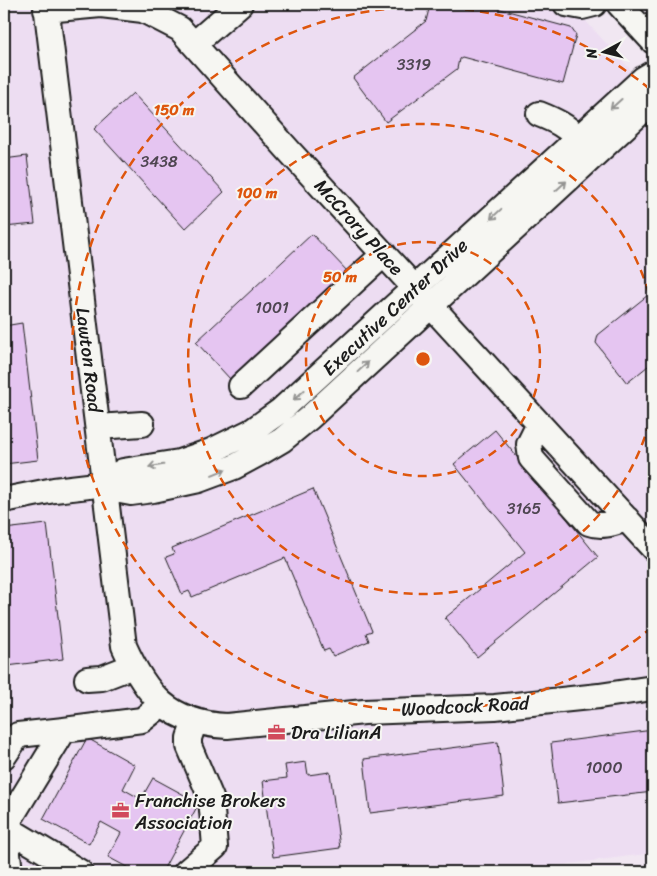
<svg xmlns="http://www.w3.org/2000/svg" width="657" height="876" font-family="Sriracha,sans-serif">
  <rect width="100%" height="100%" fill="#f1e7f2"/>
  <filter id="ink" filterUnits="userSpaceOnUse"><feTurbulence type="fractalNoise" baseFrequency=".02" numOctaves="2"/><feDisplacementMap in="SourceGraphic" scale="10" xChannelSelector="R" yChannelSelector="G"/><feConvolveMatrix kernelMatrix="1 2 1 2 8 2 1 2 1" color-interpolation-filters="sRGB"/></filter>
  <g filter="url(#ink)">
    <path fill="#edddf2" d="M4,4H570L653,94V853L508,872H4Z"/>
    <path fill="#e5c5f1" stroke="#1c1c1c" d="M425,4H482L571,28L576,35L563,84L462,57L459,59L457,69L386,122L353,78L426,21L429,9Z
      M133,93L224,192L185,229L94,129Z
      M27,156L35,224L4,227V159Z
      M653,175V208L648,183L650,176Z
      M312,234L348,272L231,380L196,342Z
      M653,291V362L627,383L596,343L598,335Z
      M22,323L38,460L4,464V326Z
      M495,430L598,557L477,657L445,618L525,552L454,464Z
      M313,489L372,631L366,633L369,641L333,656L329,649L324,651L285,558L192,597L189,591L182,594L166,557L174,554L172,548Z
      M47,524L63,659L7,666L4,641V529Z
      M653,730V792L558,803L551,743Z
      M87,738L135,765L123,789L141,799L153,778L199,803L162,872H136L108,857L121,833L101,822L89,844L43,819Z
      M498,742L504,796L370,813L364,759Z
      M306,762L308,775L330,772L340,848L273,857L263,781L287,778L285,765Z"/>
    <g fill="none" stroke-linecap="round" stroke-linejoin="round">
      <defs>
        <path id="minor" d="M46,4L124,646C146,695 169,723 227,726L364,712L495,707L599,696L653,688
          M566,4L582,7L594,4
          M619,4L653,41
          M46,10L101,5L143,10L180,29L290,152L653,548
          M194,44L240,4
          M539,114C554,120 567,126 578,138
          M241,386L384,254
          M539,424L529,444L531,458L589,523C602,528 614,523 627,519
          M98,427L142,424
          M105,484L113,477L123,471L179,462L211,451L252,431L280,411L643,79L653,73
          M4,500L54,490L105,484L115,490L131,493L153,490L199,480L234,467L260,453L282,440L309,418L653,101
          M87,679L102,678L133,666
          M4,756L18,735L64,730
          M4,819L5,827L80,872
          M10,872L5,827L64,730L142,720L162,704
          M186,872L215,847L211,798L189,746V738L195,721"/>
      </defs>
      <use href="#minor" stroke="#1c1c1c" stroke-width="28"/>
      <use href="#minor" stroke="#f6f6f2" stroke-width="24"/>
    </g>
    <defs><path id="oneway-shaft" d="M-6 0H5M1.5-3L5.5 0L1.5 3" fill="none" stroke-width="1.6" stroke-linecap="round" stroke-linejoin="round" transform="scale(1.25)"/></defs>
    <g stroke="#949492">
      <use href="#oneway-shaft" transform="translate(616 104) rotate(138)"/>
      <use href="#oneway-shaft" transform="translate(561 186) rotate(-42)"/>
      <use href="#oneway-shaft" transform="translate(496 214) rotate(137)"/>
      <use href="#oneway-shaft" transform="translate(363 367) rotate(-43)"/>
      <use href="#oneway-shaft" transform="translate(299 395) rotate(138)"/>
      <use href="#oneway-shaft" transform="translate(156 466) rotate(171)"/>
      <use href="#oneway-shaft" transform="translate(219 472) rotate(-22)"/>
    </g>
  </g>
  <g fill="none" stroke="#de560d" stroke-width="2.5" stroke-dasharray="9 6">
    <circle cx="423" cy="359" r="117"/>
    <path d="M653 408A235 235 0 1 1 653 310"/>
    <path d="M652 627A352 352 0 1 1 652 91"/>
  </g>
  <defs>
    <symbol id="office-bare" viewBox="-9 -9 18 18"><path d="M-6-3h4V-5.5h4V-3h4V5H-6ZM-1-4.5V-3h2v-1.5ZM-6 0V1H6V0Z" fill="#d1495b" stroke="#f6f6f2" stroke-width="2.5" paint-order="stroke"/></symbol>
  </defs>
  <g fill-rule="evenodd">
    <use href="#office-bare" x="264" y="720" width="25" height="25"/>
    <use href="#office-bare" x="108" y="798" width="25" height="25"/>
  </g>
  <g text-anchor="middle" dominant-baseline="central" stroke-width="4" stroke-linejoin="round" paint-order="stroke">
    <g font-size="16" fill="#4e4651">
      <text x="414" y="64">3319</text>
      <text x="159" y="161">3438</text>
      <text x="272" y="307">1001</text>
      <text x="524" y="508">3165</text>
      <text x="604" y="767">1000</text>
    </g>
    <g font-size="19" fill="#1c1c1c" stroke="#f6f6f2">
      <text transform="translate(359 227) rotate(48)">McCrory Place</text>
      <text transform="translate(395 307) rotate(-43)">Executive Center Drive</text>
      <text transform="translate(89 360) rotate(83)">Lawton Road</text>
      <text transform="translate(465 706) rotate(-3)">Woodcock Road</text>
    </g>
    <g font-size="19" fill="#1c1c1c" stroke="#f6f6f2" text-anchor="start">
      <text x="291" y="732">Dra LilianA</text>
      <text x="135" y="800">Franchise Brokers<tspan x="135" dy="22">Association</tspan></text>
    </g>
  </g>
  <circle cx="423" cy="359" r="8" fill="#de560d" stroke="#f6f6f2" stroke-width="2.5"/>
  <g font-size="15" text-anchor="middle" font-weight="bold" fill="#de560d" stroke="#f6f6f2" stroke-width="4" stroke-linejoin="round" paint-order="stroke">
    <text x="174" y="115">150 m</text>
    <text x="257" y="198">100 m</text>
    <text x="340" y="282">50 m</text>
  </g>
  <rect width="657" height="876" fill="none" stroke="#f6f6f2" stroke-width="20"/>
  <rect x="10" y="10" width="637" height="856" fill="none" stroke="#1c1c1c" stroke-width="2" filter="url(#ink)"/>
  <g transform="translate(604 52) rotate(263)" stroke="#f6f6f2" stroke-width="4" paint-order="stroke">
  <path d="M0-4L9 19L0 12L-9 19Z" fill="#1c1c1c"/>
  <text y="-8" font-size="14" font-weight="bold" text-anchor="middle" fill="#1c1c1c">N</text>
  </g>
</svg>
